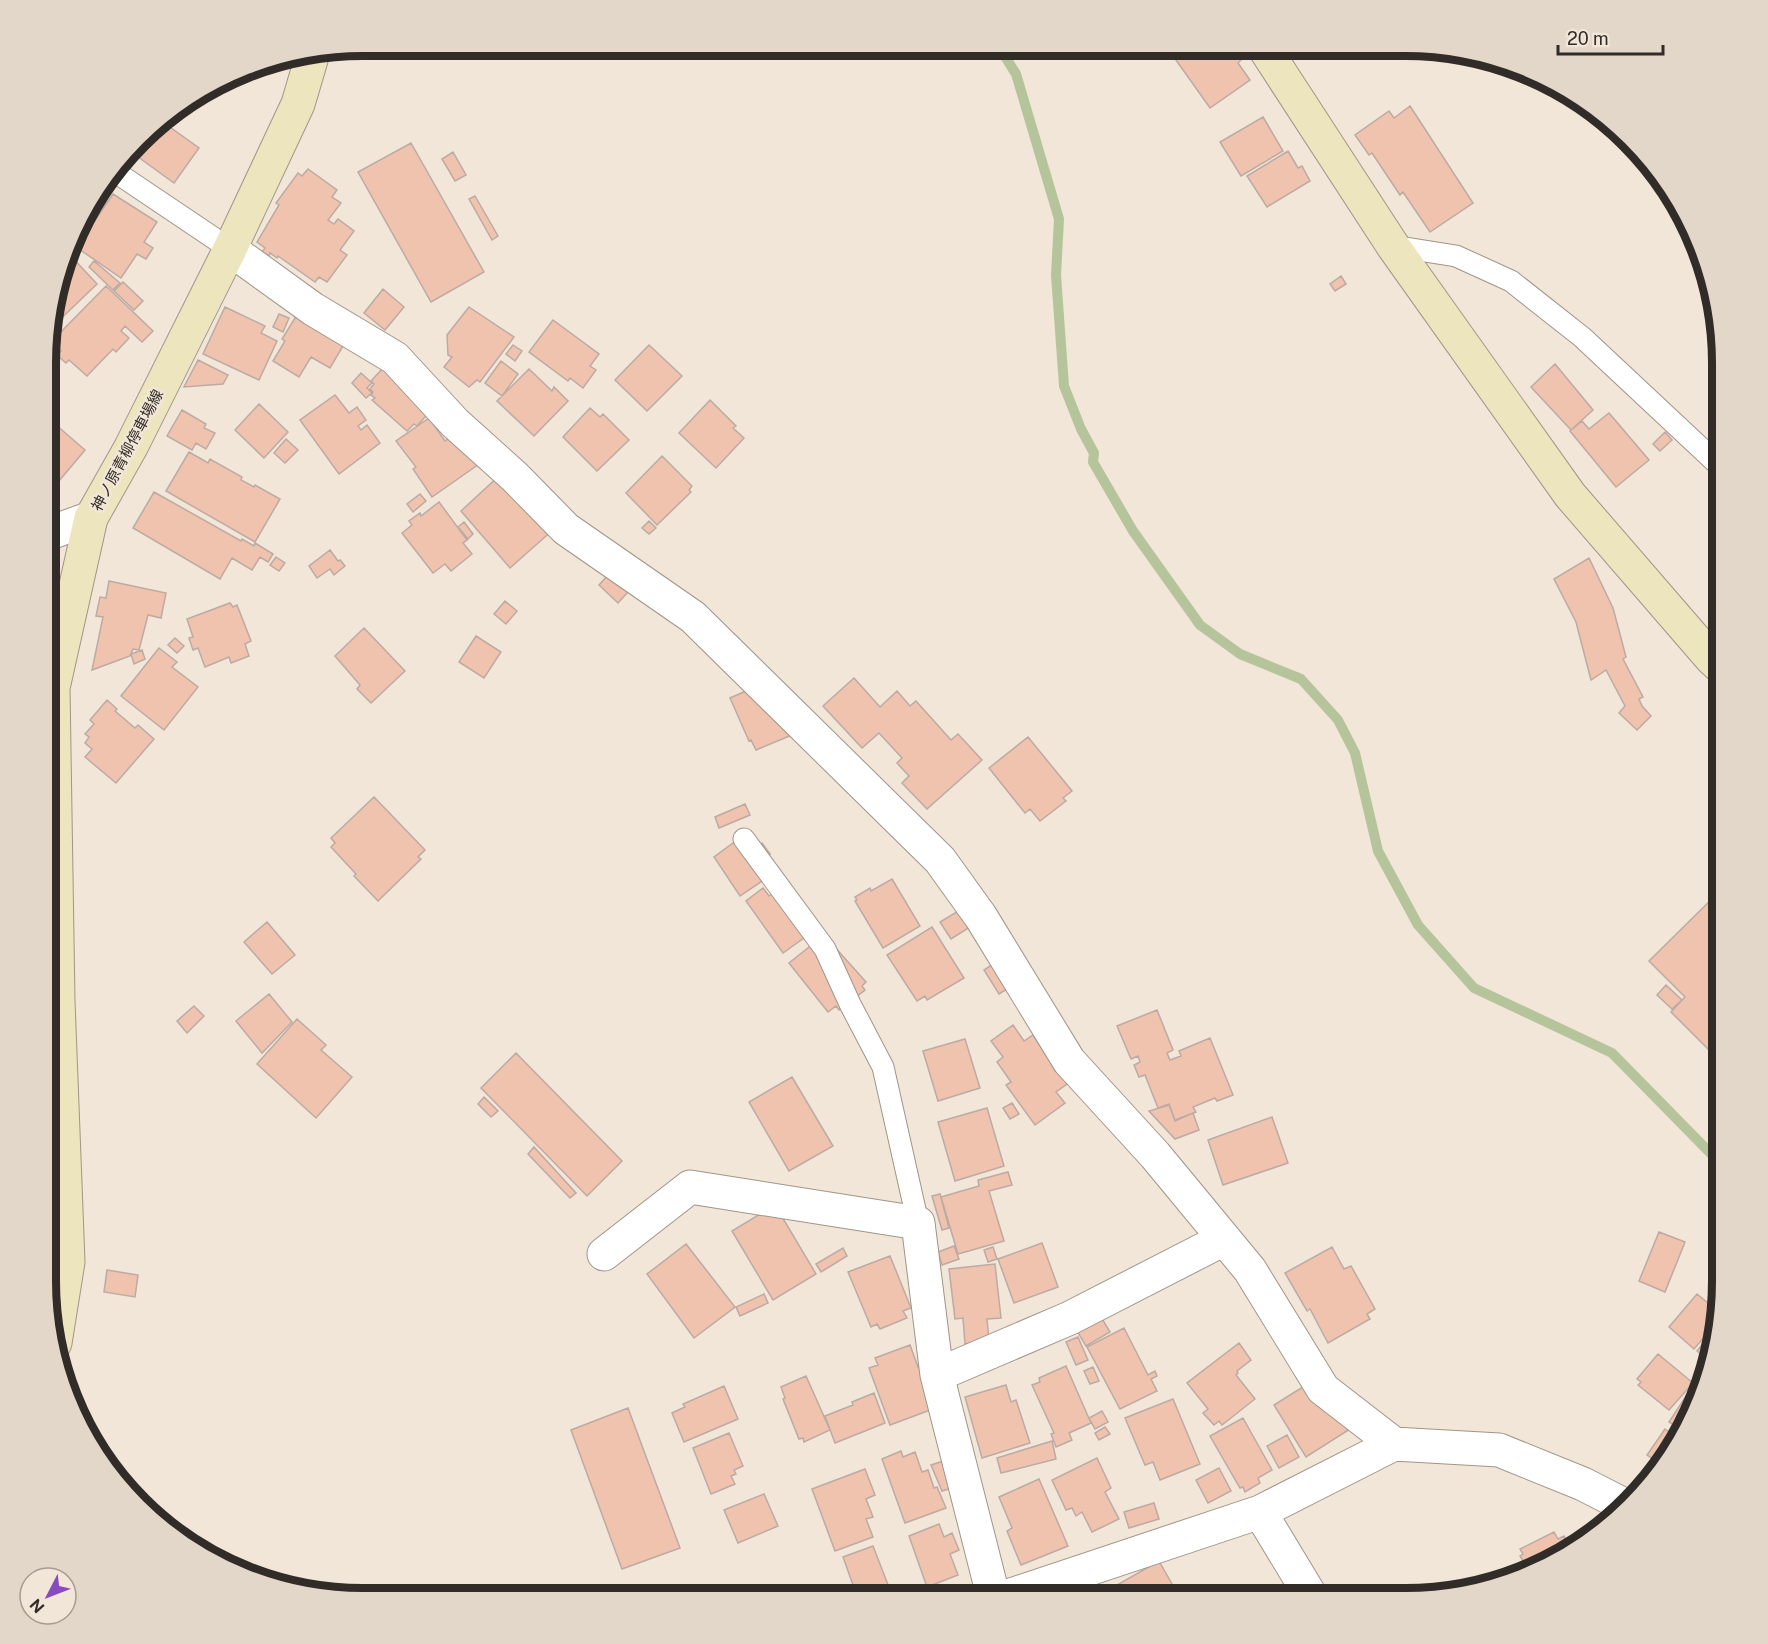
<svg xmlns="http://www.w3.org/2000/svg" width="1768" height="1644" font-family="'Public Sans','Noto Sans JP',sans-serif">
  <rect width="100%" height="100%" fill="#f2e6d8"/>
  <g fill="none" stroke-linecap="round" stroke-linejoin="round">
    <path stroke="#b6c49b" stroke-width="10" d="M998,45L1016,74L1059,219L1056,275L1064,386L1081,429L1094,453L1093,462L1133,531L1200,625L1240,654L1301,679L1338,720L1355,753L1378,851L1418,925L1474,988L1612,1053L1723,1166"/>
  </g>
  <path fill="#f0c3af" stroke="#bcaaa3" stroke-width="1.5" d="M1166,46H1230L1241,60L1238,63L1250,80L1210,108Z
    M1410,106L1473,203L1430,232L1403,192L1400,195L1372,153L1369,155L1355,135L1389,111L1394,118Z
    M1263,117L1283,151L1241,176L1220,142Z
    M160,120L199,148L174,183L138,157L133,164L125,158L153,123Z
    M411,143L484,272L431,302L358,172Z
    M1288,151L1298,168L1302,166L1310,181L1267,207L1247,176Z
    M453,152L466,175L455,181L442,159Z
    M308,169L337,190L332,197L341,203L328,220L334,224L338,219L354,231L340,250L347,255L327,282L319,277L315,282L278,256L277,258L270,253L269,256L262,252L265,248L257,242L279,205L276,203L298,173L302,176Z
    M113,194L157,222L144,242L153,248L146,259L137,254L121,278L76,247L78,244L74,242L82,222L90,228Z
    M475,196L498,236L492,240L469,199Z
    M70,255L97,284L48,331V320Z
    M94,261L120,283L113,290L89,267Z
    M1341,276L1346,284L1335,291L1330,284Z
    M123,282L143,301L134,310L114,291Z
    M106,286L153,331L142,342L125,326L121,331L129,338L116,352L113,349L87,376L69,360L66,363L57,355L61,351L51,342Z
    M383,289L404,307L385,330L364,313Z
    M303,305L350,334L330,368L311,357L299,377L273,361L285,341L282,339Z
    M225,307L265,326L261,333L277,341L259,380L203,354Z
    M469,307L514,337L480,382L477,380L469,387L444,367L452,357L448,355L447,335Z
    M279,314L289,318L283,332L273,327Z
    M553,320L599,354L590,366L596,370L583,388L570,378L568,381L529,352Z
    M513,345L522,351L515,361L506,354Z
    M649,345L682,376L647,411L615,380Z
    M397,353L433,408L417,426L414,424L407,431L372,400L375,398L371,395L373,392L370,389L374,384L371,381Z
    M198,360L228,375L223,384L184,387Z
    M501,361L518,374L502,396L485,383Z
    M1555,364L1593,410L1571,430L1531,387Z
    M529,369L552,391L554,387L568,401L534,436L497,401Z
    M361,373L372,383L367,388L372,393L366,398L352,383Z
    M335,395L349,413L357,407L366,420L358,426L361,430L367,425L380,443L339,474L300,420Z
    M710,400L736,426L733,428L744,438L716,468L679,433Z
    M259,404L288,432L264,458L235,430Z
    M590,408L600,417L603,414L629,440L597,471L563,437Z
    M182,410L206,424L204,428L215,433L206,449L196,443L192,450L167,436Z
    M1609,413L1649,460L1616,487L1570,431L1582,421L1589,429Z
    M48,418L85,450L59,481L47,471Z
    M429,418L445,441L452,436L499,450L432,497L413,469L416,467L396,441Z
    M1665,432L1672,440L1660,451L1653,444Z
    M286,439L298,450L285,463L274,453Z
    M189,452L208,463L210,459L242,477L241,480L254,487L255,485L280,499L255,542L166,491Z
    M662,456L692,486L689,490L691,492L657,525L626,493Z
    M499,476L572,513L510,568L461,511Z
    M154,492L241,541L242,539L254,546L255,543L273,554L268,562L260,557L252,570L232,558L220,579L133,528Z
    M420,494L426,501L413,512L407,504Z
    M439,502L467,540L463,543L472,554L451,571L445,564L433,573L402,533L412,525L409,521L420,513L421,516Z
    M649,521L656,528L649,534L642,528Z
    M464,522L473,534L468,539L458,527Z
    M330,550L338,561L340,560L345,566L334,575L330,569L317,578L309,566Z
    M276,557L285,563L279,571L270,565Z
    M1589,558L1613,608L1626,657L1623,659L1643,697L1639,699L1642,706L1651,716L1637,730L1619,713L1625,706L1606,670L1591,680L1576,622L1554,579Z
    M618,564L637,582L618,603L599,585Z
    M109,581L166,593L161,618L148,615L139,650L133,649L130,656L92,670L103,617L96,616L100,597L106,598Z
    M505,601L517,611L506,624L494,614Z
    M230,603L233,607L237,605L251,641L245,644L249,656L231,663L229,657L205,667L198,648L193,650L189,638L193,637L187,619Z
    M364,628L405,671L371,703L357,689L360,685L335,656Z
    M476,636L501,652L484,678L459,662Z
    M175,638L184,646L177,653L168,645Z
    M159,648L177,662L172,667L198,687L164,730L121,696Z
    M142,650L145,659L134,664L131,654Z
    M854,678L880,707L897,691L910,706L916,701L951,740L958,734L982,760L927,809L902,783L909,776L897,763L902,758L879,733L862,748L823,706Z
    M771,680L794,734L756,750L751,740L749,741L730,698Z
    M107,700L117,709L115,711L135,728L138,725L154,739L116,783L85,757L92,749L85,743L89,737L85,734L94,724L90,720Z
    M1028,737L1072,791L1063,798L1066,801L1040,821L1030,809L1025,813L989,768Z
    M374,797L425,850L418,857L421,859L378,901L354,876L356,874L331,847L335,843L331,838Z
    M745,804L750,815L719,828L715,817Z
    M748,832L758,846L762,843L770,854L768,855L774,873L740,896L714,857Z
    M892,879L920,926L883,948L855,901L857,900L855,897L870,888L871,891Z
    M763,888L769,896L781,888L818,928L783,953L746,901Z
    M1722,889L1723,890V1064L1671,1012L1685,997L1649,961Z
    M960,910L970,927L951,939L940,922Z
    M267,922L295,955L272,974L244,942Z
    M932,927L964,978L927,1000L925,996L917,1001L887,955Z
    M824,935L866,982L862,986L865,990L839,1010L836,1006L828,1012L789,963Z
    M1007,955L1022,980L999,994L984,970Z
    M1666,985L1682,1000L1672,1009L1657,995Z
    M269,994L292,1022L262,1053L236,1021Z
    M194,1006L204,1016L187,1033L177,1021Z
    M1157,1010L1173,1050L1167,1053L1170,1060L1181,1056L1179,1051L1210,1038L1233,1095L1217,1101L1215,1098L1193,1107L1196,1112L1175,1120L1169,1104L1158,1108L1145,1075L1139,1077L1134,1065L1140,1062L1138,1056L1131,1059L1117,1026Z
    M297,1019L326,1045L321,1050L352,1077L316,1118L257,1064Z
    M1013,1025L1024,1041L1033,1035L1067,1084L1056,1092L1065,1103L1035,1125L1006,1085L1011,1082L997,1062L1003,1057L991,1041Z
    M965,1039L980,1088L938,1101L923,1051Z
    M516,1053L622,1161L587,1196L481,1088Z
    M792,1077L833,1146L789,1171L749,1102Z
    M484,1097L498,1111L491,1117L478,1104Z
    M1012,1103L1019,1114L1010,1119L1003,1108Z
    M1169,1105L1175,1121L1193,1113L1199,1130L1175,1139L1149,1111Z
    M987,1108L1004,1166L955,1181L938,1122Z
    M1272,1117L1288,1163L1223,1185L1208,1140Z
    M534,1147L576,1193L570,1198L528,1154Z
    M1008,1172L1012,1185L989,1191L1004,1241L958,1254L941,1197L979,1186L978,1180Z
    M940,1194L949,1228L942,1230L932,1196Z
    M775,1205L816,1274L773,1300L732,1231Z
    M1659,1232L1685,1242L1665,1292L1639,1281Z
    M1042,1243L1058,1287L1014,1303L998,1259Z
    M686,1244L735,1307L694,1338L647,1274Z
    M954,1246L959,1259L942,1265L938,1252Z
    M993,1247L997,1259L988,1262L984,1250Z
    M1332,1247L1344,1269L1351,1266L1375,1309L1367,1314L1370,1319L1328,1343L1310,1309L1307,1311L1285,1273Z
    M843,1248L847,1256L821,1272L816,1264Z
    M890,1256L911,1308L903,1311L907,1318L880,1329L877,1324L871,1327L848,1272Z
    M995,1264L1001,1318L987,1319L989,1341L965,1344L963,1318L955,1319L949,1269Z
    M107,1270L138,1275L135,1297L104,1292Z
    M764,1294L768,1303L740,1316L736,1307Z
    M1697,1294L1720,1313L1719,1320L1694,1349L1669,1327Z
    M1101,1317L1110,1332L1086,1346L1077,1331Z
    M1719,1324L1717,1344L1711,1362L1697,1351Z
    M1124,1328L1148,1375L1155,1371L1157,1376L1151,1379L1157,1391L1120,1409L1087,1347Z
    M1078,1337L1088,1360L1076,1365L1066,1342Z
    M1239,1343L1251,1360L1237,1371L1238,1373L1236,1375L1255,1399L1222,1425L1219,1421L1214,1425L1203,1413L1208,1409L1187,1383Z
    M910,1345L918,1367L922,1366L933,1409L890,1425L869,1368L878,1365L875,1358Z
    M1658,1354L1693,1383L1669,1410L1638,1385L1641,1382L1637,1379Z
    M1066,1366L1091,1423L1069,1433L1072,1440L1056,1447L1051,1434L1054,1433L1032,1385L1040,1382L1039,1378Z
    M1093,1367L1099,1381L1090,1384L1084,1371Z
    M806,1376L830,1430L804,1442L803,1438L799,1439L783,1399L785,1398L781,1387Z
    M1317,1378L1350,1429L1306,1457L1274,1405Z
    M1006,1385L1011,1402L1016,1400L1030,1443L982,1458L965,1397Z
    M724,1386L738,1419L684,1442L672,1413L685,1407L683,1404Z
    M874,1393L885,1423L835,1443L825,1416L853,1405L852,1402Z
    M1688,1393L1698,1400L1690,1422L1683,1431L1669,1422Z
    M1173,1399L1200,1464L1160,1480L1153,1462L1145,1465L1125,1418Z
    M628,1408L680,1548L622,1569L571,1430Z
    M1102,1411L1108,1422L1095,1429L1089,1418Z
    M1243,1418L1272,1470L1258,1478L1260,1483L1245,1492L1243,1487L1240,1488L1210,1436Z
    M1105,1427L1110,1434L1099,1440L1095,1433Z
    M1665,1429L1678,1438L1659,1463L1647,1455Z
    M729,1433L743,1466L734,1470L736,1474L731,1476L735,1484L711,1494L693,1448Z
    M1287,1435L1299,1457L1279,1468L1267,1446Z
    M1052,1441L1056,1459L1001,1473L997,1458Z
    M901,1451L903,1457L915,1452L922,1472L928,1470L934,1488L937,1487L946,1508L905,1523L882,1459Z
    M956,1457L965,1484L942,1491L931,1465Z
    M1097,1458L1111,1488L1105,1492L1119,1519L1092,1532L1082,1512L1076,1516L1072,1508L1066,1510L1052,1480Z
    M1219,1468L1231,1491L1208,1503L1196,1480Z
    M865,1469L875,1495L866,1499L873,1517L866,1519L873,1537L835,1551L812,1489Z
    M1039,1479L1068,1546L1021,1565L1007,1531L1012,1528L999,1497Z
    M764,1494L778,1526L738,1543L724,1510Z
    M1154,1503L1159,1519L1129,1528L1124,1512Z
    M939,1524L944,1537L952,1533L959,1550L950,1554L958,1575L927,1587L909,1536Z
    M1554,1532L1558,1539L1564,1536L1570,1548L1530,1573L1520,1556L1523,1554L1520,1549Z
    M873,1546L892,1595L881,1599H858L843,1557Z
    M1159,1561L1180,1598L1115,1599L1110,1589Z"/>
  <g fill="none" stroke-linecap="round" stroke-linejoin="round">
    <defs>
      <path id="lane" d="M114,171L230,249
        M1393,246L1456,256L1511,281L1582,337L1722,468
        M744,839L825,949L850,1004L883,1067L918,1223"/>
      <path id="street" d="M230,249L313,309L395,358L455,423L515,477L566,529L693,617L940,860L981,917L1069,1061L1155,1155L1250,1270L1323,1389L1394,1444
        M47,534L91,518
        M604,1254L690,1187L918,1223L937,1375L994,1599
        M937,1375L1070,1318L1224,1239
        M1260,1512L1312,1598
        M999,1599L1260,1512L1394,1444L1499,1450L1583,1484L1626,1506"/>
      <path id="secondary" d="M1263,46L1393,246L1570,495L1711,658L1723,669
        M55,1343L68,1262L58,1001L53,688L91,518L131,447L230,249L298,104L313,53"/>
    </defs>
    <use href="#lane" stroke="#a09588" stroke-width="23"/>
    <use href="#street" stroke="#a09588" stroke-width="35"/>
    <use href="#secondary" stroke="#a09588" stroke-width="35"/>
    <use href="#lane" stroke="#fff" stroke-width="21"/>
    <use href="#street" stroke="#fff" stroke-width="33"/>
    <use href="#secondary" stroke="#ede5be" stroke-width="33"/>
  </g>
  <g text-anchor="middle" dominant-baseline="central" stroke-width="5" stroke-linejoin="round" paint-order="stroke">
    <g font-size="15" fill="#312c27" stroke="#f2e6d8">
      <text transform="translate(127 450) rotate(-62)">神ノ原青柳停車場線</text>
    </g>
  </g>
  <path d="M0 0H1768V1644H0ZM363 56H1405A307 307 0 0 1 1712 363V1281A307 307 0 0 1 1405 1588H363A307 307 0 0 1 56 1281V363A307 307 0 0 1 363 56Z" fill="#e3d7ca" fill-rule="evenodd"/>
  <path fill="none" stroke="#312c27" stroke-width="8" d="M363 56H1405A307 307 0 0 1 1712 363V1281A307 307 0 0 1 1405 1588H363A307 307 0 0 1 56 1281V363A307 307 0 0 1 363 56Z"/>
  <g transform="translate(48 1596) rotate(228)"><circle r="28" fill="#f2e6d8" stroke="#a59c91" stroke-width="1.5"/>
  <path d="M0-4.5L10 22L0 15L-10 22Z" fill="#864ac1"/>
  <text y="-9" font-size="16" font-weight="bold" text-anchor="middle" fill="#312c27">N</text>
  </g>
  <path d="M1558 45v9h105v-9" fill="none" stroke="#312c27" stroke-width="3"/>
  <text x="1567" y="45" font-size="18" fill="#312c27" stroke="#f2e6d8" stroke-width="4.5" paint-order="stroke">20 m</text>
</svg>
